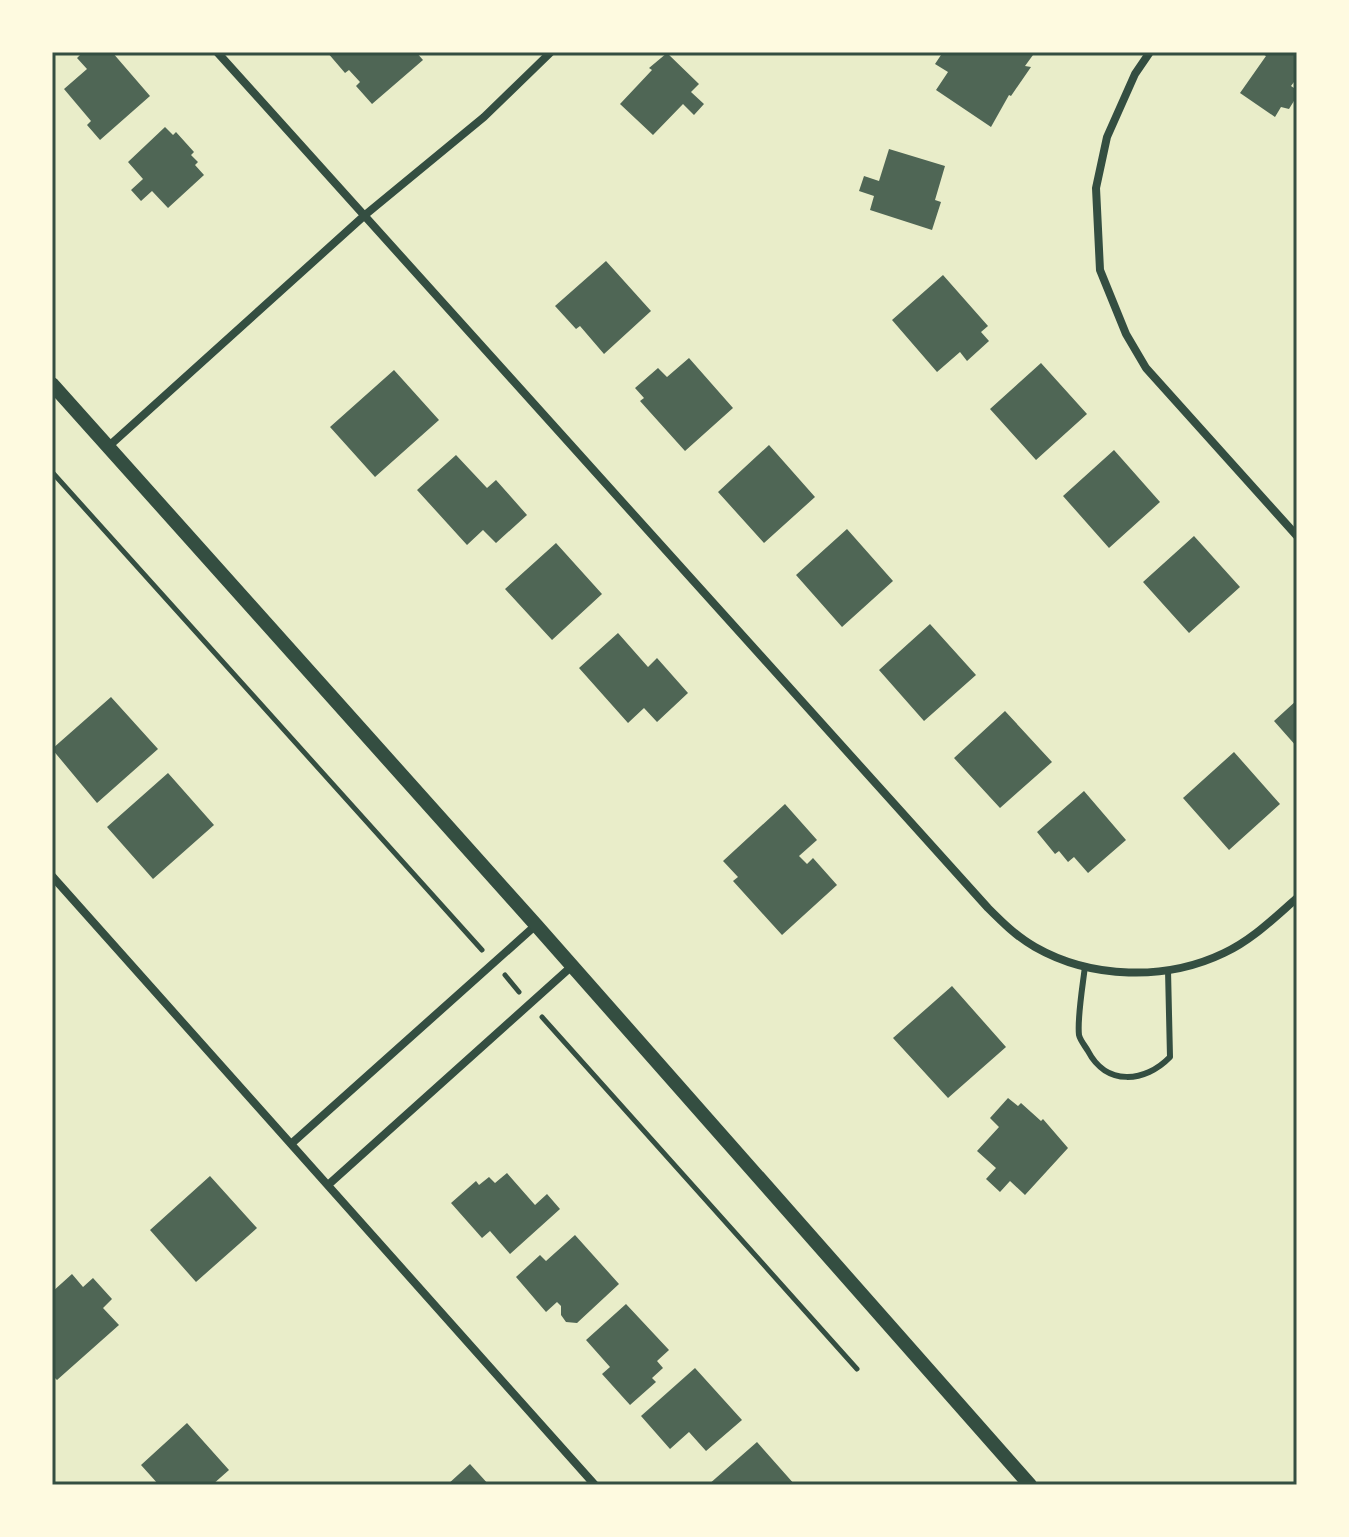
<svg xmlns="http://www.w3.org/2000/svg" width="1349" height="1537" font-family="Figtree,sans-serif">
  <rect width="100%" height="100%" fill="#e9edc9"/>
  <path fill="#4f6655" d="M83,52H112L150,96L100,140L87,125L91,121L64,89L87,69L77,58Z
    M327,52H416L423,60L372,104L356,86L360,82L349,70L345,73Z
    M943,52H955L960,55L963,52H1029L1033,55L1025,66L1031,67L1011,96L1009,95L991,127L936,90L948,72L935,64Z
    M1259,52L1297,53V78L1291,86L1297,90V96L1289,109L1281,107L1275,117L1240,93L1266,56Z
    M667,53L699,84L691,92L704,104L694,115L683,104L653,135L620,104L652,70L649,68Z
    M165,127L173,135L176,132L194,152L191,155L198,162L195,165L204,175L168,208L152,191L141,201L131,190L143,179L128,162Z
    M889,149L945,166L935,200L941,202L932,230L870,210L874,196L859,191L864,176L879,181Z
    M606,261L651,311L604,354L580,326L576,329L555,306Z
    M943,275L988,326L981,332L989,341L967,361L960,352L937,372L892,320Z
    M689,358L733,408L685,451L640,401L644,398L635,388L658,368L667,377Z
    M1041,363L1087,414L1036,460L990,409Z
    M394,370L439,420L375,477L330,427Z
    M769,445L815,497L764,543L718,492Z
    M1114,450L1160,502L1109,548L1063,496Z
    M456,455L487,488L496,480L527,515L496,543L483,530L467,545L417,490Z
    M847,529L893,581L842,627L796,575Z
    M1194,536L1240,587L1189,633L1143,582Z
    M556,543L602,594L552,640L505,589Z
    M930,624L976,675L924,721L879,670Z
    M618,633L648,667L657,658L688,693L657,722L644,708L628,723L579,668Z
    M111,697L158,749L97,803L52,749Z
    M1297,700V747L1274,721Z
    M1005,711L1052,762L1000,808L954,758Z
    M1234,752L1280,804L1229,850L1183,798Z
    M168,773L214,825L153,879L107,827Z
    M1084,791L1126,840L1088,873L1074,857L1068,862L1059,851L1055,854L1037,832Z
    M785,804L817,840L799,856L807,864L813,858L837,885L782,935L733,881L738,877L723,861Z
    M952,986L1006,1047L948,1098L893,1038Z
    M1008,1098L1018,1106L1021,1103L1041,1121L1043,1119L1068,1148L1025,1195L1010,1181L1000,1192L986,1179L996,1168L977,1151L999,1127L990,1118Z
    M507,1173L535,1205L547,1194L560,1209L510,1254L490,1231L482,1238L451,1203L476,1181L479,1185L489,1177L495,1183Z
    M210,1176L257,1228L196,1282L150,1230Z
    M575,1235L619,1284L577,1323L566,1322L561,1315V1306L557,1302L546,1312L516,1277L540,1255L546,1261Z
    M72,1274L83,1287L93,1278L112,1299L103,1308L119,1325L57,1380L52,1375V1292Z
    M626,1304L669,1350L657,1361L663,1368L652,1378L656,1382L630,1405L602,1374L610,1367L586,1340Z
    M695,1368L742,1420L706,1451L689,1432L670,1449L641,1416Z
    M187,1423L229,1470L212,1485H159L141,1465Z
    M757,1442L795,1485H708Z
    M470,1464L489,1485H447Z"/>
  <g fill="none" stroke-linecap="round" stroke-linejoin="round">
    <path stroke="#344e41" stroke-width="5" d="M52,472L482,950
      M505,975L519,992
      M542,1017L857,1369"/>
    <path stroke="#344e41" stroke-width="6" d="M1085,966C1083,984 1077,1018 1079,1035C1080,1040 1085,1046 1088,1051C1106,1086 1145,1083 1170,1057L1168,970"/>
    <path stroke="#344e41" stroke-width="8" d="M217,52L988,908C1002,922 1017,937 1035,947C1091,979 1166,981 1224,953C1252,940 1274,918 1297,898
      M1150,52L1135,74L1107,137L1096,188L1100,270L1126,334L1146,368L1297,536
      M109,446L365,215L484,117L551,52
      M52,876L595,1485
      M291,1144L536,925
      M328,1185L572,966"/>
    <path stroke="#344e41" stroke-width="14" d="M52,384L536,925L1030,1485"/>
  </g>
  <rect width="1349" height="1537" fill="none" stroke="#fefae0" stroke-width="108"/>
  <rect x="54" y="54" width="1241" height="1429" fill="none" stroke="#344e41" stroke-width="3"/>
</svg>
